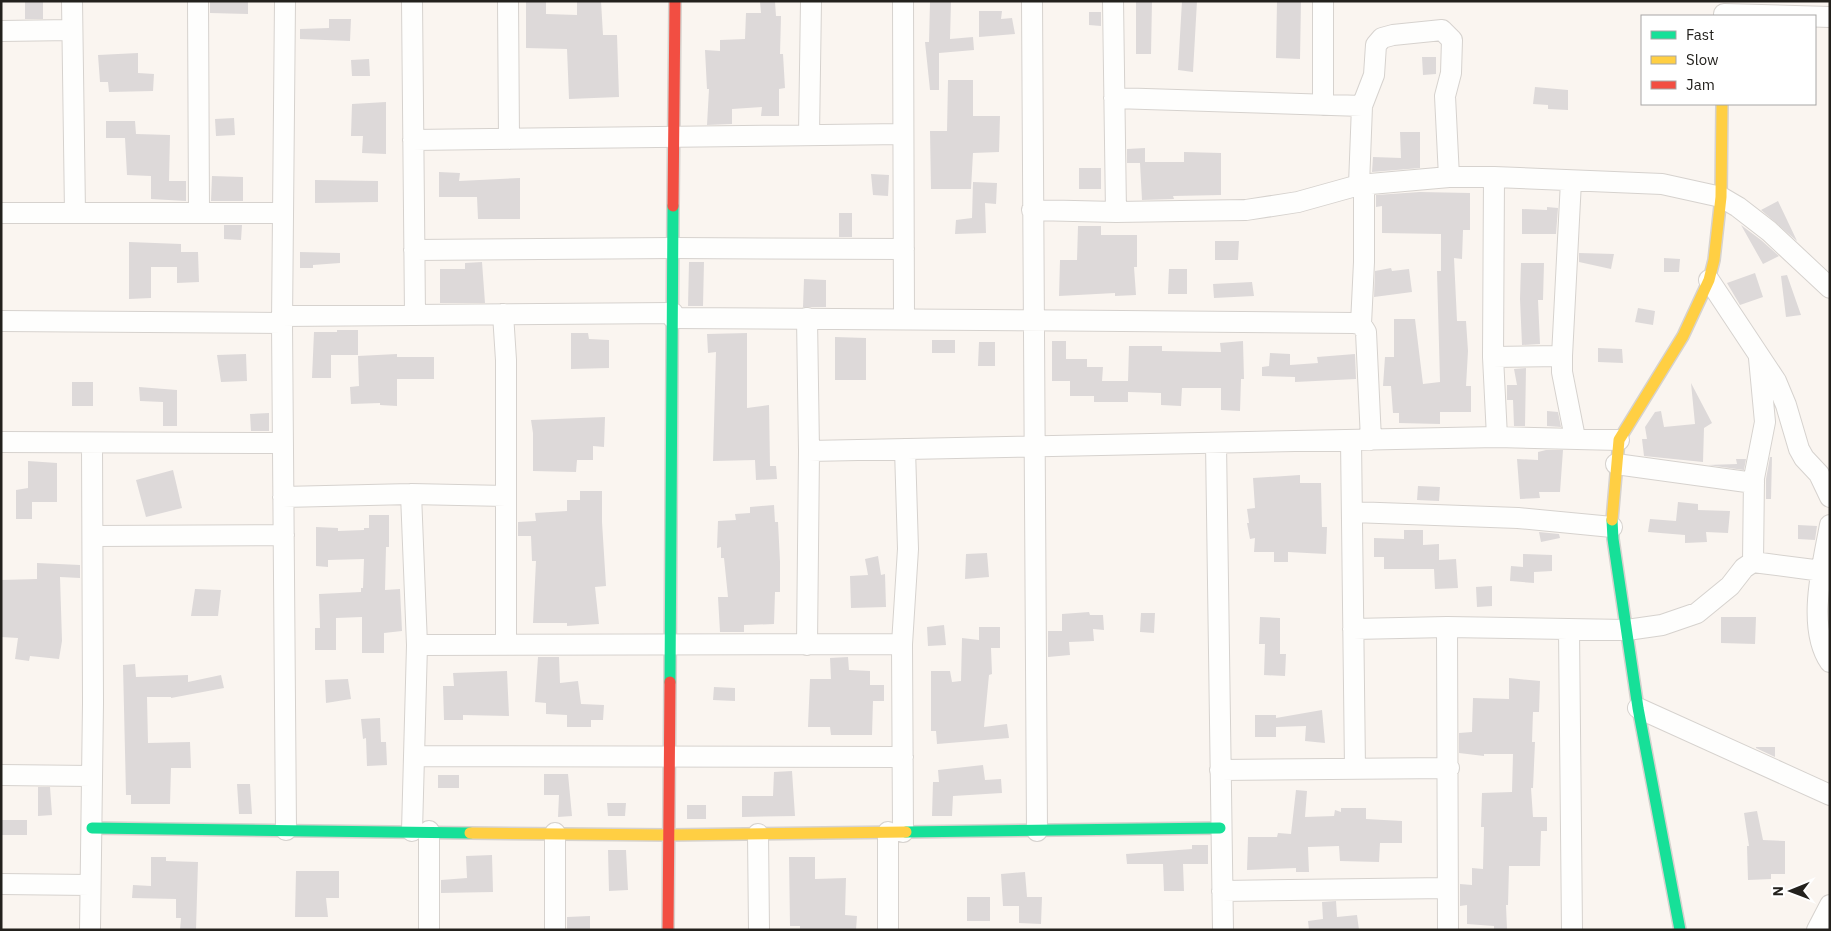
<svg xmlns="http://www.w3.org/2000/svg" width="1831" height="931" font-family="'IBM Plex Sans',sans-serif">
  <rect width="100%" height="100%" fill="#faf5f0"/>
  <path fill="#ddd9d9" d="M25,1H43V19H25Z
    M210,1H248V14L210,13Z
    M526,1H546V14L577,15V1H601L603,35H617L619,97L569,99L567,49L526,48Z
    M1136,1H1152L1151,54H1136Z
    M1182,1H1197L1193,72L1178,70Z
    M1277,1H1301L1300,59L1276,58Z
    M760,2H775L776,16H781L780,54H783L785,88L779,89V116H761L762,107L732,109V124L707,125L709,89H707L705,50L720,51V40L745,39L746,13H761Z
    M930,2H951L950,39L973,37L974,50L939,53V90H930L925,42H929Z
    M979,11H1002L1001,19L1012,18L1015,34L979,37Z
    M1089,12H1101V26L1089,25Z
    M329,19H351L350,41L300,39V29L329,28Z
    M138,53V73L154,74L153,91L109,92L108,82H100L98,55Z
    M1422,57H1436V74L1423,75Z
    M369,59L370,76H352L351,60Z
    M948,80H973V116H1000L999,152L973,153L971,189H931L930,131H947Z
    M1535,87L1568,90V110L1548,109V105L1533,104Z
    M386,102V154L362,153L363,136H351L352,104Z
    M234,118L235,135L216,136L215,119Z
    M106,121H135L136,134L170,135L169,181H186V201L151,199V176L127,175L125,138H106Z
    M1400,132H1420V168L1372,172L1373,157L1401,158Z
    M1145,148V162H1184V152L1221,153V195L1173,196L1174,199L1142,200L1140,163H1127V149Z
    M1079,168H1101V189H1079Z
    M439,172L460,173L459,181L520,178V219H478L477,197H439Z
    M871,174L889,175L888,196L873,195Z
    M212,176L243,177V201H211Z
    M315,180L378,181V202L315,203Z
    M973,182L997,183L996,204L985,203L986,233L955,234L956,220L972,218Z
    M1420,192L1470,193V230H1463L1462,259L1454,258L1457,321H1466L1468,351L1466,386H1471V412H1440V424L1399,423V413H1393L1391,386H1383L1385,357H1394V319H1415L1423,384L1440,382L1437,271H1441V234L1382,233V206L1376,207V195Z
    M1778,201L1797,241L1761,210Z
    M1547,207L1558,208L1556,234H1522V209L1547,210Z
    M839,213H852V237H839Z
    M224,225H242L241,240L224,239Z
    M1741,225L1761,240L1779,256L1763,264Z
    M1078,226H1101V235H1137V267H1134L1136,295L1115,296V293L1059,296L1060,260H1077Z
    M1215,241H1239L1238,260H1215Z
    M129,242L181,244V252H198L199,282L177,283V267H151V298L129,299Z
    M300,252L340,253V263L313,265V268H300Z
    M1579,253L1614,254L1611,269L1579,262Z
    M1664,258L1680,259L1679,272H1664Z
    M482,262L485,303H440V269H465V263Z
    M689,262H704L703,306H688Z
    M1521,263H1544L1543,300H1538L1540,344L1522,345L1520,299Z
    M1391,268L1392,271L1409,269L1412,292L1374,297L1375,271Z
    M1169,269H1187V294H1168Z
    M1755,273L1763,297L1740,305L1727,283Z
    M1787,275L1801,315L1786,317L1781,276Z
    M804,279L826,280V307H803Z
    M1252,282L1254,296L1214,298L1213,284Z
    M1638,308L1655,311L1653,325L1635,322Z
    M337,330H358V355H331V378H312L314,332H337Z
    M571,333H588L589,339L609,340V368L571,369Z
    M747,333V408L769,405L770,466H776L777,479L756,480L755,460L713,461L716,352L708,353L707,334Z
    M835,337L866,338V380H835Z
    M932,340H955V353H932Z
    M1052,341H1066V359H1087V367H1103L1102,381H1128L1129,346H1162V351L1221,352L1220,343L1243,341L1244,379H1241L1240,411L1221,410V388H1182L1181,406L1161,405V393L1128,392V402H1094V396H1070V381H1052Z
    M979,342H995V366H978Z
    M1598,348L1622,349L1623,363L1598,362Z
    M1270,353L1290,354V365L1318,363L1317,357L1355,354L1356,379L1295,382V377L1262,376V367L1269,366Z
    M246,354L247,381L221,382L217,355Z
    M397,354V357H434V379H397V406L380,405V403L351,404L350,387L359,386L358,356Z
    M1526,368L1525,426H1514L1513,400H1507V385H1517L1514,369Z
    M72,382H93V406H72Z
    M1691,383L1712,423L1704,428L1703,462L1644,456L1642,439H1647L1645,427L1655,412L1661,411L1664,427L1695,424Z
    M139,387L177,390V426H163V402L140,401Z
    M1547,411L1558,412L1561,427L1547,426Z
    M269,413V431H251L250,414Z
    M605,417L604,447L593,446V460H577L576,472L533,471V433L531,420Z
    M1546,450H1563L1560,492H1539L1540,498L1520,499L1517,459L1538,460V452Z
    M1770,457H1772L1771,499H1766V479Z
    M1736,459H1746L1744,470L1708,465L1737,464Z
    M28,461L57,463V502H32V519H16V490L28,488Z
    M173,470L182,508L146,517L136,480Z
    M1300,475V483H1321L1322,527H1327L1326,554L1288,552V562H1274V552H1254L1255,538L1250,539L1247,523H1249L1247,509L1255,508L1253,478Z
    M1418,486L1440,487L1439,501L1417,500Z
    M580,491H602V522L606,586L595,587L599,624L567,626V623H533L536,561H532L531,536H518V522L536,521L535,513L567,511V500H580Z
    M1678,502L1698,504V510L1730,511L1728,533L1706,532L1707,542L1685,543V535L1648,532L1650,519L1676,521Z
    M774,505L775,522H778L780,562V592H775L774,624L744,625V632H720L718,597H728L724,558H721V547L717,548L718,521L736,520L735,514L750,513V507Z
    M369,515H389V547H386L385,590L400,589L402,631L384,633V653H362V617L336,618V650H315V628H320L319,594L361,592V588H363L364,559L328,560V567L316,566V527L338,528V531L364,530V528H369Z
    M1798,525L1817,526L1815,540L1798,539Z
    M1404,530H1423V545L1439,544V560L1456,559L1458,588L1435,589L1434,569H1384V557H1374V538L1404,539Z
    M1539,532L1559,534L1560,538L1541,542Z
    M987,553L989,577L965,579L966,554Z
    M1523,554L1552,555V571L1534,572V583L1510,581L1511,566L1523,567Z
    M878,556L881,575L885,574L886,607L851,608L850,576L868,575L865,559Z
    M37,563L80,565V578L60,577L62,641L59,659L30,656L29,661L15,659L18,638L1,637V580L37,579Z
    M1492,586V606L1477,607L1476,587Z
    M195,589L221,590L218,616H191Z
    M1089,612L1090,615H1103L1104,630L1093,629L1094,641L1069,642L1070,655L1048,657V631H1062V614Z
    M1141,613H1155L1154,633L1140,632Z
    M1260,617L1280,618V654H1286L1285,676L1264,675L1265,644H1259Z
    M1721,617H1756L1755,644L1721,643Z
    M944,625L946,645L928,646L927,627Z
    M979,627H1000V648H991L992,674L989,675L984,727L1007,724L1009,738L937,744L936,731H931V671H950L952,682L961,681L962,638L979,640Z
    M538,657H559L560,683L578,681L581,704L604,705L603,720H591V727H567V715L546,714V703L535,702Z
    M848,657L849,670L870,671V685H884V701H873L872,735H831L830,727H808L810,679H831L830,658Z
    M135,664L136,677L188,675V682L221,675L224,688L171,698V697H147L148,743L190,742L191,768H171L170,804H131V795H126L123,665Z
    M507,671L509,716L463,715V720H444L443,686H454L453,673Z
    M1509,678L1540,681L1539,712H1533L1532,742H1535L1533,788H1531L1533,817H1547V831H1541L1540,866H1509L1508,905H1506L1507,930H1494V926L1467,924V905L1460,906V884L1472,885V868L1483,869L1484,827H1481L1482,793L1512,792L1513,754H1484V756L1459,753V733L1472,732L1473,698L1509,699Z
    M348,679L351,699L326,703L325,680Z
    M714,687L735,688V701L713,700Z
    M1322,710L1325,743L1305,741L1306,726L1276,727V737H1255V715H1276V718Z
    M380,718L381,742H386L387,765L367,766L366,738L363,739L361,719Z
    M1756,747H1775V757L1756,748Z
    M983,765L985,780L1001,779L1002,793L953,796L952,816H932L933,782H939L938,770Z
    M792,771L795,816L742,817V796H773L774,772Z
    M544,774H568L572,816L558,817L559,795H544Z
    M438,775H459V788H438Z
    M237,784H250L252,814H239Z
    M38,787H50L52,815L38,816Z
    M1296,790L1307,791L1305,817L1334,816L1335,810L1341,812V808H1366V819L1402,821V843H1380L1379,862L1340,861L1339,846L1308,847L1309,872H1296V868L1247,870L1248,837H1277L1278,833L1291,834Z
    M607,803H626L625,816H608Z
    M687,805H706V819H687Z
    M1757,811L1763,840L1785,841V874H1771V879L1748,880L1747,846H1749L1744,813Z
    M1,820H27V835H1Z
    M1192,845H1208V864H1183L1184,891H1164L1163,864H1127L1126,854L1192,849Z
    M608,850H626L628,890L609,891Z
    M492,855L493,892L441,893V880L467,878L466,856Z
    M151,857H166V861L198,862L196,930H180L181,918H176V899L132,898L133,885L151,886Z
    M789,857H815V879L846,878L845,915L857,916L856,930H800V926H790Z
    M296,871H339V898H326L328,917H295Z
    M1025,872L1027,897H1042L1041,924L1019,923V906H1003L1001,874Z
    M967,897H990V921H967Z
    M1336,901L1337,917L1357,915L1359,930H1309L1308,921L1323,919L1322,902Z
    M590,916V929L567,930V917Z"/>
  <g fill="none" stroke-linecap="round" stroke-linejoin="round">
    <defs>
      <path id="street" d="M72,1L75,213
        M198,1L199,213
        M285,1L282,323L286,830
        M412,1L415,315
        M508,1L509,139
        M903,1L904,318
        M1032,1L1037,831
        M1113,1L1116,212
        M1724,14L1830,17
        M1,31L72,30
        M1114,98L1362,106
        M1323,105V1
        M809,135L811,1
        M413,140L903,134
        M1494,177L1493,357L1497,437
        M1359,185L1362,106L1374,75L1376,45L1382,38L1393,35L1442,30L1452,40L1451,73L1445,96L1449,177
        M1032,210L1116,212L1246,210L1298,202L1359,185L1449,177H1494L1662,184L1721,197L1738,207L1769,231L1830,288
        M1,213H283
        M414,250L673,248L904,249
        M1709,280L1776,381L1786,405L1799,449L1804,458L1819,474L1830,497
        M503,314L506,360V645
        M282,316L673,313
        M673,318C900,318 1127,322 1354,323L1361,324L1366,332L1371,440
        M1,321L282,323
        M1361,324L1364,262V184
        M1562,356V372L1575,438
        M1493,357L1562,356L1571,181
        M1351,440L1355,768
        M1,442L283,443
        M1216,443L1223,930
        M809,451L1497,437L1619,440
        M1616,464L1754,483
        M411,494L417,645L412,831
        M283,497L411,494L506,496
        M1352,512L1518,518L1612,527
        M1830,525C1823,564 1806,627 1830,662
        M94,536L284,535
        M1753,562L1754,478L1765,422L1759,358
        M1447,627L1448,930
        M1353,629L1447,627L1627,630L1662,625L1697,613L1730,586L1744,568L1753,562L1822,571
        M1569,630L1572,930
        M417,645L902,644
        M807,645L809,451L807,318
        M1638,708L1830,795
        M415,756L903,757
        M1220,770L1449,768
        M1,775L91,776
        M903,832L902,644L908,549L905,449
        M555,833V930
        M758,834L759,930
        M1,884L90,885
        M1222,891L1447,888
        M90,930L93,703L92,443
        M429,930V831
        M888,930V832
        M1817,930L1830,905"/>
      <path id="fast" d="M1612,520L1613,539L1638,708L1680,930
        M670,682L673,206
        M92,828L470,833
        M906,832L1220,828"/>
      <path id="slow" d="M1612,520L1619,440L1683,336L1709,280L1714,260L1721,197L1722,104
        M470,833L669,835L906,832"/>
      <path id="jam" d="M673,206L675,1
        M668,930L670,682"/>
    </defs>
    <use href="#street" stroke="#d6d2ce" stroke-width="22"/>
    <use href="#fast" stroke="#d6d2ce" stroke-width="14"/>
    <use href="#slow" stroke="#d6d2ce" stroke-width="14"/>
    <use href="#jam" stroke="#d6d2ce" stroke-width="14"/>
    <use href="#street" stroke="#fefefd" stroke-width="20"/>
    <use href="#fast" stroke="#16e098" stroke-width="11"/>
    <use href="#slow" stroke="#ffcf43" stroke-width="11"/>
    <use href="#jam" stroke="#f24e42" stroke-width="11"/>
  </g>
  <rect width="1831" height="931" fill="none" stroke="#23211d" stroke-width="5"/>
  <rect x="1641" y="15" width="175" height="90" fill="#ffffff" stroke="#a7a6a5"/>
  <rect x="1651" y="31" width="25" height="8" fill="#16e098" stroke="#a7a6a5"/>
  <text x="1686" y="40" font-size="15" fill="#23211d">Fast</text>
  <rect x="1651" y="56" width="25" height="8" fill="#ffcf43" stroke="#a7a6a5"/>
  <text x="1686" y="65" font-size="15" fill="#23211d">Slow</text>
  <rect x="1651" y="81" width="25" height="8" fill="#f24e42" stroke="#a7a6a5"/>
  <text x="1686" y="90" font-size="15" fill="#23211d">Jam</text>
  <g transform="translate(1791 891) rotate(269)" stroke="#ffffff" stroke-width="4" paint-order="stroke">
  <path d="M0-4L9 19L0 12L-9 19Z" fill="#23211d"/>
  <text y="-8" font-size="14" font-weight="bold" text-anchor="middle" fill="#23211d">N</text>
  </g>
</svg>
